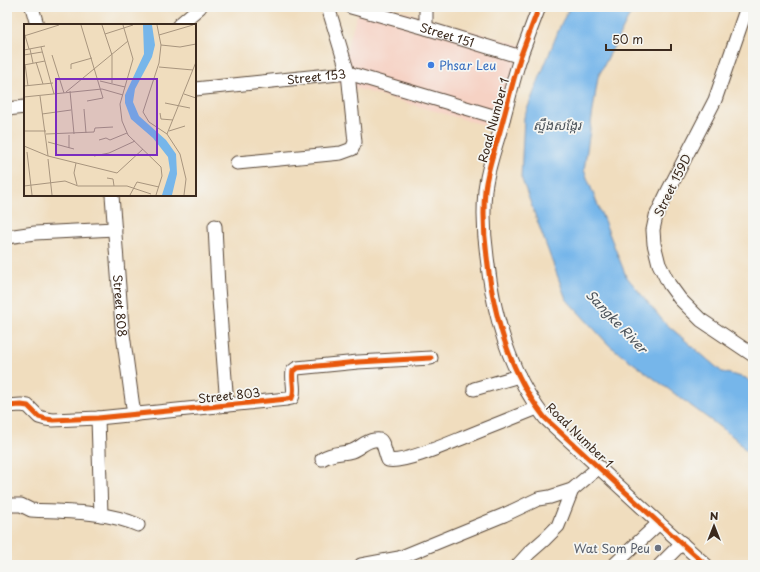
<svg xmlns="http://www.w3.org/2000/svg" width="760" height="572" font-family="'Playpen Sans','Noto Sans Khmer',sans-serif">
  <rect width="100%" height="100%" fill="#f6f6f2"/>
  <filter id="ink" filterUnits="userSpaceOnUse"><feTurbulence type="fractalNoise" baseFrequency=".025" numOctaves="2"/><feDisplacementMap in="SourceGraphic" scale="8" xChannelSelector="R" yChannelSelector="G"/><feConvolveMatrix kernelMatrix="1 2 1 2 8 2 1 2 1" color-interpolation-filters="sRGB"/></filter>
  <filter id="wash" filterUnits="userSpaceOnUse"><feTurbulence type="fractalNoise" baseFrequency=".012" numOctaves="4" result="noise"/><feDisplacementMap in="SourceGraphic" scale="16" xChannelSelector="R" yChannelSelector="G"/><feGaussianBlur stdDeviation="0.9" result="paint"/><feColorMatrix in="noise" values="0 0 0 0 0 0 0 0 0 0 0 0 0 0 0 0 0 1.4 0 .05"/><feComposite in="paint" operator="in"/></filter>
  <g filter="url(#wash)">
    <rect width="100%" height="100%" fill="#f0ddbe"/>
    <path fill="#f6d2c4" d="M359,7H387L525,46L501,130L337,83Z"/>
    <path fill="#76b6ea" stroke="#587084" d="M570,7H634L598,77L584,170L626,276L664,322L722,372L746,378L753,385V459L736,439L610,346L566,299L521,177L524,117L561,24Z"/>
  </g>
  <g filter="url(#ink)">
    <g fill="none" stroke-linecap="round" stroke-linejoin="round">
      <defs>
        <g id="minor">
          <path d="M32,7L37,25"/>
          <path id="s1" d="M351,7L426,28L521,57"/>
          <path d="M426,7V28"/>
          <path d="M539,7C533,23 527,39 521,55C513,80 507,106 500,131C494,151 487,171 485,190C483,213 484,235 487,257C493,314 509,372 545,418L659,523L706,565"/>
          <path d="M747,7L715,100L668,191L656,216L653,230L654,244L659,264L669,284L680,299L701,320L753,355"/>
          <path d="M179,25L200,7"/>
          <path id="s2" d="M195,89L348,73L503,119"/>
          <path d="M7,109L25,107"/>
          <path d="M237,163L341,153L352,149L355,142L348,73L328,7"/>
          <path id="s3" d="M112,195L122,327L134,415"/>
          <path d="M215,226L218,287L227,405"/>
          <path d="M7,237L35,233L115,229"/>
          <path d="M474,389L519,376"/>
          <path d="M7,406L21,405L28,406L39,417L46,419L53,420L98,418L287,399L292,398C296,390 291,380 293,371L297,368L358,362L431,358"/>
          <path d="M98,418L101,515"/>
          <path d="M322,459C332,452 342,454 352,451C360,448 365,441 374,440C375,440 379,439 380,440C383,441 386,456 388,460C402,464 450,443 465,437C489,427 513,418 537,408"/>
          <path d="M7,505H21L31,510C66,512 106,511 138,525"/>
          <path d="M361,565L399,558L504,515L538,499L550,497L572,490L599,467"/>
          <path d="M518,565L529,553L545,539L558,526L572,490"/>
          <path d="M614,565L659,523"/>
          <path d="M660,565L682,543"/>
        </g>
      </defs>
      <use href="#minor" stroke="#564536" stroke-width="15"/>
      <use href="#minor" stroke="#fff" stroke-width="13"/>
      <defs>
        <path id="cycleway" d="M539,7C533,23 527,39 521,55C513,80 507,106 500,131C494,151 487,171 485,190C483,213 484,235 487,257C493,314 509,372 545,418L659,523L706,565
          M7,406L21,405L28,406L39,417L46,419L53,420L98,418L287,399L292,398C296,390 291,380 293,371L297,368L358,362L431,358"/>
      </defs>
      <use href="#cycleway" stroke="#f6f6f2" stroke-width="8"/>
      <use href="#cycleway" stroke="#e8590c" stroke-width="5"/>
    </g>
  </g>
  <circle fill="#3f7fe0" stroke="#f6f6f2" stroke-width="1.5" cx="431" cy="65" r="4"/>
  <circle fill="#6b7280" stroke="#f6f6f2" stroke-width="1.5" cx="658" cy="548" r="4"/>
  <g text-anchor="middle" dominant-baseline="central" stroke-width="3.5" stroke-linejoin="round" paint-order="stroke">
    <g font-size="12" fill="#3b2a1e" stroke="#f6f6f2">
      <text stroke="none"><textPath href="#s1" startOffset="100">Street 151</textPath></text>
      <text stroke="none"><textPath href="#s2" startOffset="122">Street 153</textPath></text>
      <text transform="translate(493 120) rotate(-75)">Road Number 1</text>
      <text transform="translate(672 185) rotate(-64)">Street 159D</text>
      <text stroke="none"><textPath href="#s3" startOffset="111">Street 808</textPath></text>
      <text transform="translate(229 395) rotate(-6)">Street 803</text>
      <text transform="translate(580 435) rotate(44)">Road Number 1</text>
    </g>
    <g font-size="12" fill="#366cbe" stroke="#f6f6f2" text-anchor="start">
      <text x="439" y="65">Phsar Leu</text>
    </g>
    <g font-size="12" fill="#5b616d" stroke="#f6f6f2" text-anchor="end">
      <text x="650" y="548">Wat Som Peu</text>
    </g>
    <g font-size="13" font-style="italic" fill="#4d545b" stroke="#f6f6f2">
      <text x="557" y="124">ស្ទឹងសង្កែរ</text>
      <text transform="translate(617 321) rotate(46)">Sangke River</text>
    </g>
  </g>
  <g transform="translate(24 24)">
    <rect width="172" height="172" fill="#f0ddbe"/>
    <path d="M119,1H128L131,21L128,33L111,65L109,78L115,92L142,116L152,130L153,150L148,171H138L146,146L144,133L129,114L107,95L101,79V71L120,30Z" fill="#76b6ea"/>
    <path fill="none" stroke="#a8957e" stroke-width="1" d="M57,1L79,74L63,77M78,1L88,31V59M99,1L109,35L96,80L98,97L104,111L137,143L138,152L132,171M133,1L137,21L135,39L119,88L125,98L143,110L156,130L162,155L160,171M0,8L5,25M81,10L109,1M135,11L169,1M0,12L35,1M137,21L156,23L172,20M17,23L30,70M6,25L9,39M0,26L21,22M0,31L18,28M28,31L40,69M12,38L19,60M1,40L4,62M0,41L21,37M135,43L169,46M47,45V40L68,34M76,57L101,63M0,62L29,59M46,67L50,110M42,68L104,17M160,70L172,74M16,72L24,132M0,73L78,65L99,71M141,79L166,84M60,85L62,109M136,89L137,95L149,96M18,90L47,86M0,107H22M145,107L161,102M22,110L70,108L71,104L89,103M143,110L172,38M45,111V124M75,116L82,114L86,116L103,109M24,118L50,125M0,122L24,132L93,149L119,125M3,128L8,171M70,132L85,129L111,117M24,135L28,171M52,139L50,149L53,161M83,154L89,155L90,162M0,162L41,157L54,162H103L127,170M106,171L113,158L135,163"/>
    <path fill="#7b2cbf" fill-opacity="0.15" stroke="#7b2cbf" stroke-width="2" d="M32,55H133V131H32Z"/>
    <rect width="172" height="172" fill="none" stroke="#3b2a1e" stroke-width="2"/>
  </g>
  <rect width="760" height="572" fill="none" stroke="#f6f6f2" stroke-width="24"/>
  <g transform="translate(714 526)" stroke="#f6f6f2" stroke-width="3" paint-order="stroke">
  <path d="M0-3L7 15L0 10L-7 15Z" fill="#3b2a1e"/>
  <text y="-6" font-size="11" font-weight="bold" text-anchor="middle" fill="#3b2a1e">N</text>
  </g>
  <path d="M606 44v6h65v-6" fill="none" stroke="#3b2a1e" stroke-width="2"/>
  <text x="612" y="44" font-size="12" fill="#3b2a1e" stroke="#f6f6f2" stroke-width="3" paint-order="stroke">50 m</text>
</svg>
